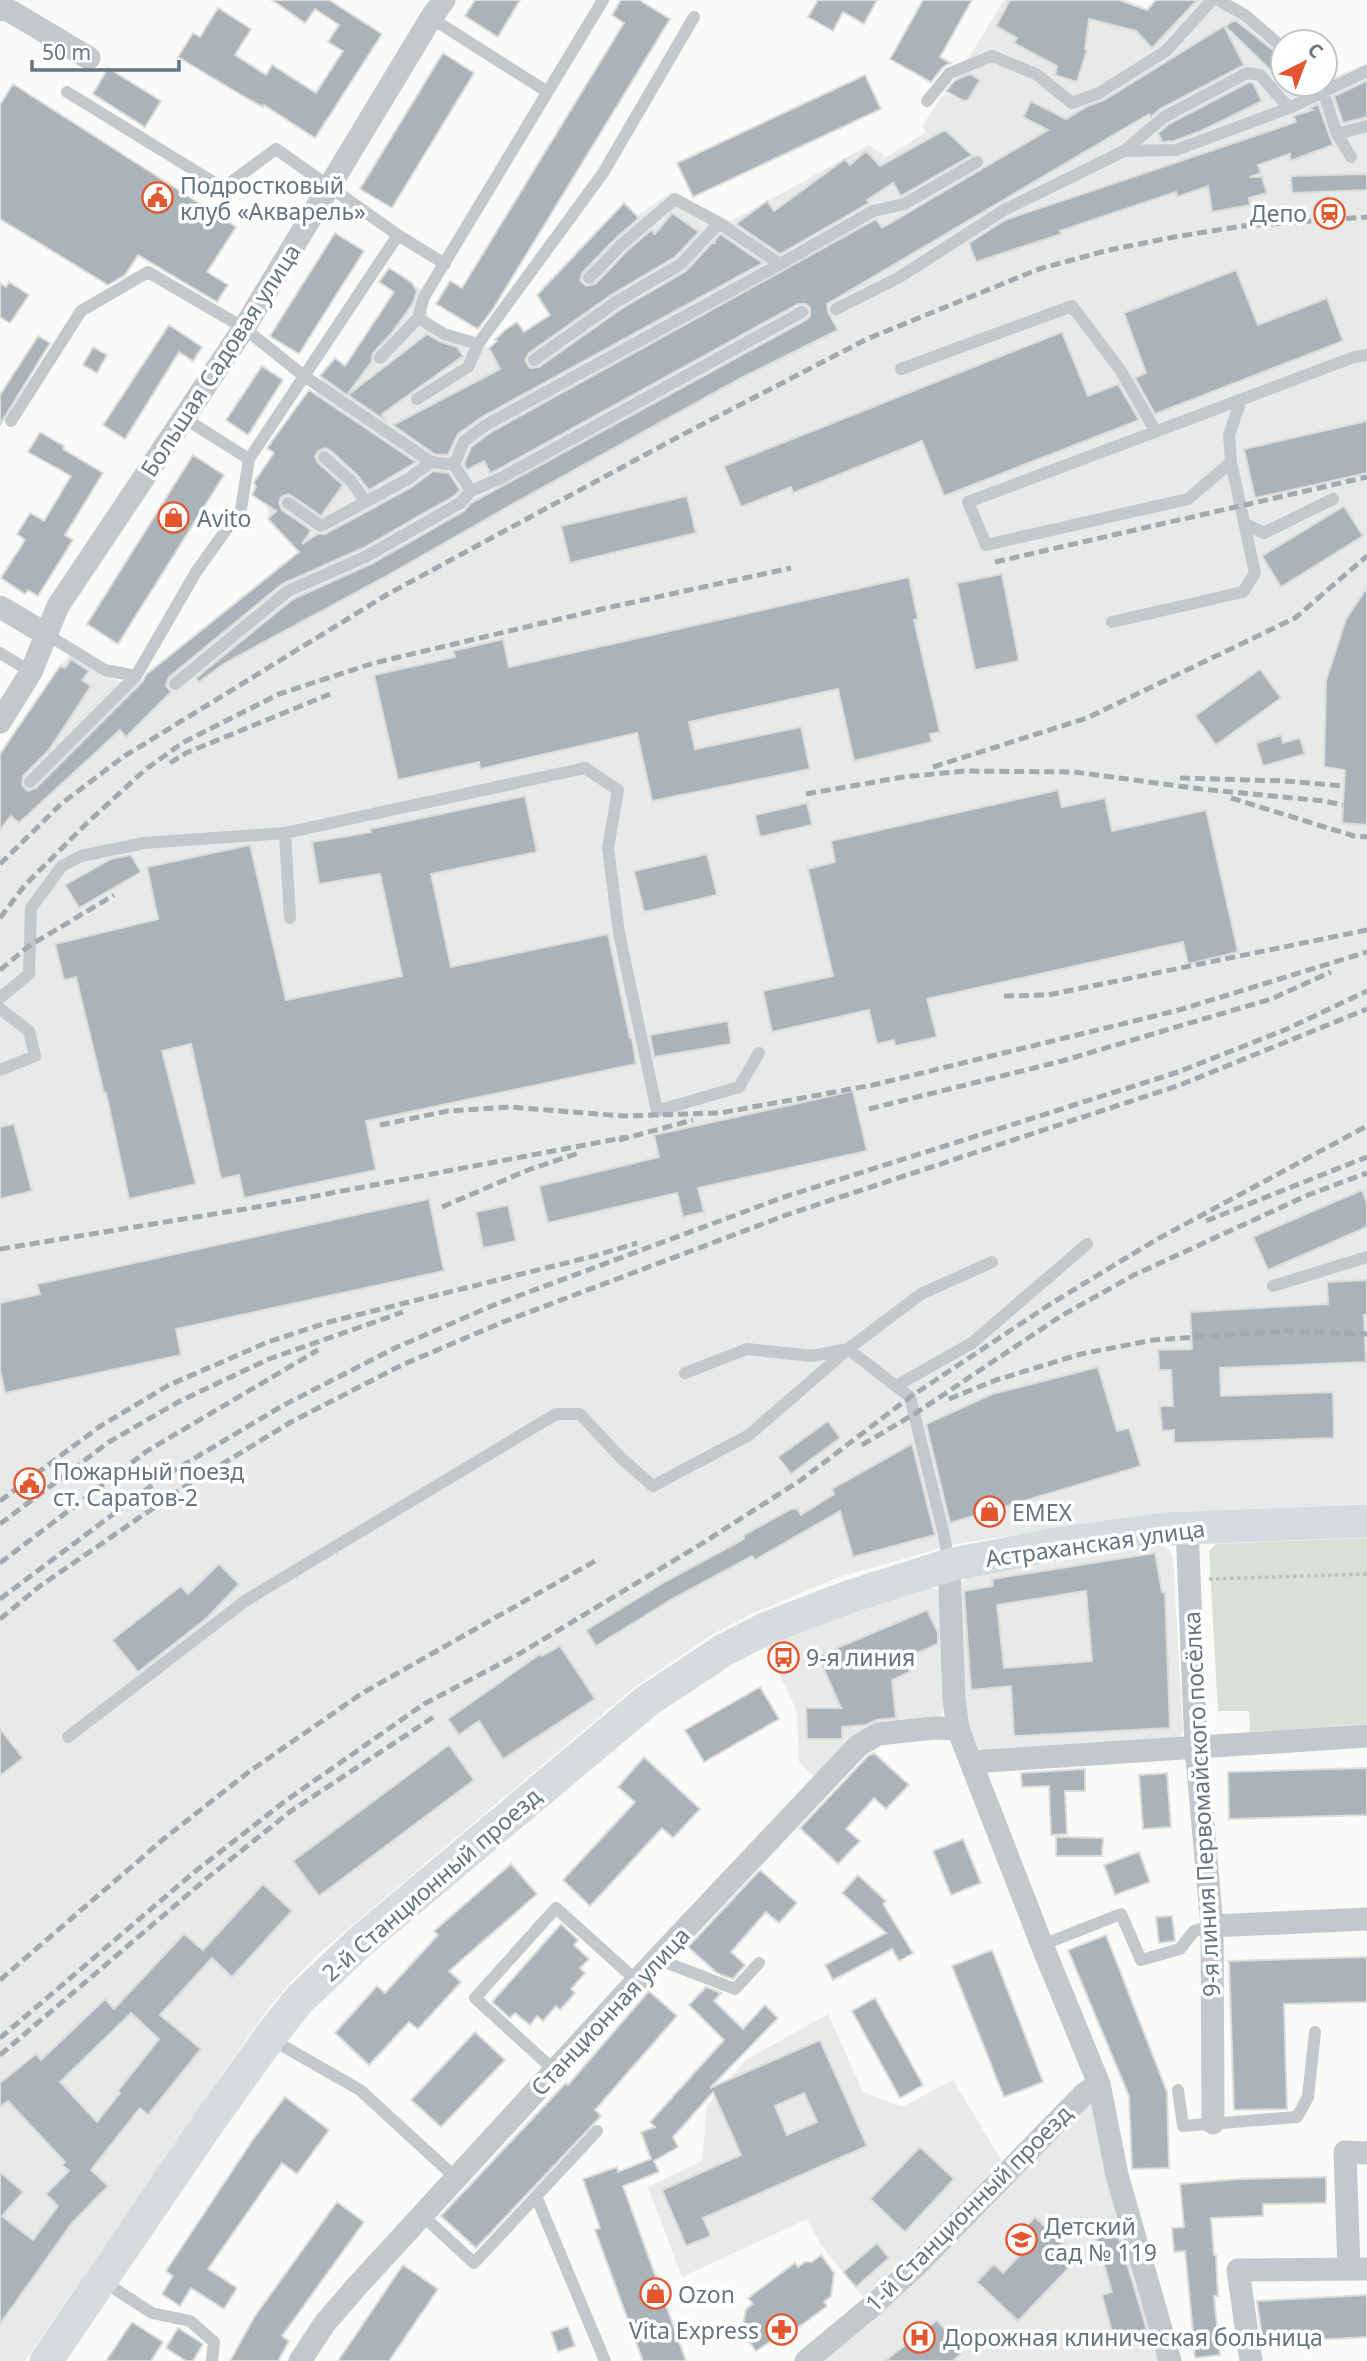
<svg xmlns="http://www.w3.org/2000/svg" width="1367" height="2361" font-family="'Noto Sans',sans-serif">
  <rect width="100%" height="100%" fill="#fafaf8"/>
  <path fill="#e8e9e9" d="M1004,0H1126L1148,9L1156,0H1230L1239,17L1283,58V84H1325V81L1367,63V1504L1161,1513L956,1544L839,1577L754,1613L713,1634L635,1687L318,1954L286,1987L254,2028L25,2361H0V754L60,666L71,654L116,680L133,687L298,552L268,519L267,505L251,494L256,487L253,484L315,394L323,373L335,358L345,365L394,293L379,282L389,268L422,290L432,332L458,342L489,348L503,336L501,332L517,322L524,332L549,315L537,295L624,203L637,216L671,192L731,221L869,145L886,157L926,132L922,126L962,69Z
    M1162,1545L1169,1549L1173,1558L1183,1731L1179,1737L986,1752L979,1748L967,1726L963,1695L961,1584L970,1576Z
    M929,1587L936,1589L944,1597L947,1701L943,1713L932,1722L911,1724L815,1777L799,1762L797,1711L766,1647L851,1612Z
    M828,2014L863,2092L902,2107L953,2080L1002,2161L913,2252L863,2297L821,2245L807,2219L682,2277L648,2187L702,2161L707,2106L746,2060Z
    M1087,2103L1098,2104L1161,2361H823Z"/>
  <path fill="#dadfd7" d="M1367,1538V1724L1250,1732L1249,1711H1218L1209,1551L1216,1544Z"/>
  <path fill="#aab3b9" stroke="#dcdcda" stroke-width="2" fill-rule="evenodd" d="M272,0H329L382,34L315,138L264,105L263,107L243,96L178,57L193,33L200,37L218,8L251,29L235,55L266,75L272,65L316,93L343,51L328,42L339,25L315,9L305,23Z
    M475,0H520L498,37L465,16Z
    M621,0H639L670,19L493,309L478,329L436,304L450,281L462,288L624,23L612,15Z
    M818,0H877L864,24L843,12L833,31L808,17Z
    M923,0H972L940,57L951,63L943,67L931,82L890,59Z
    M1010,0H1119L1147,10L1156,0H1197L1152,48L1136,31L1089,19L1085,49L1087,50L1077,82L1055,75L1057,66L1014,43L1017,38L996,26Z
    M1235,20L1283,58V82L1225,26Z
    M1224,26L1244,65L1160,109L1151,117L1149,114L827,304L828,312L838,330L743,377L511,505L383,578L225,663L199,682L196,678L293,599L371,564L464,511L471,503L806,320L810,316V308L806,304H798L497,470L490,473L484,461L467,470L464,464L471,447L491,432L876,219L882,228L1048,130L1023,117L1031,101L1066,119L1088,106L1104,100Z
    M443,53L474,73L392,208L360,189Z
    M108,68L161,101L145,127L93,94Z
    M970,74L980,80L968,100L964,101L946,91L955,80Z
    M865,75L881,109L693,197L677,163Z
    M1367,81V117L1343,123L1334,96Z
    M1249,82L1253,83L1262,101L1201,131L1174,141L1162,142L1158,133L1169,124Z
    M13,84L236,227L207,272L228,285L217,302L138,255L125,275L108,285L0,219V105Z
    M1318,104L1333,145L1290,161V154L1258,165L1261,173L1250,177H1262L1267,193L1249,198L1250,205L1212,212L1208,186L1177,197L1176,192L1060,231L1061,234L976,262L969,243L1005,220L1296,122L1293,116L1313,110L1310,108Z
    M945,130L972,155L901,196L893,183L867,200L869,203L780,254L736,224L767,201L774,211L845,159L850,165L866,151L880,166Z
    M1367,174V190L1292,193L1291,176Z
    M624,203L639,218L616,238L583,272L580,280L586,286L595,284L628,250L651,230L655,234L672,213L699,232L675,257L611,295L529,353L525,360L530,368L539,367L621,309L686,271L713,242L715,244L714,242L720,234L763,263L482,417L458,434L448,455L434,454L393,425L500,369L489,348L497,341L495,340L505,330L517,322L524,332L550,315L537,295Z
    M335,233L364,251L299,354L270,336Z
    M389,268L411,282L417,291L413,303L391,334L373,353L372,361L347,395L320,376L335,358L345,366L394,292L379,282Z
    M1236,270L1258,325L1327,298L1343,341L1155,414L1135,378L1146,373L1124,313Z
    M9,282L29,295L10,323L0,317V283L6,287Z
    M169,325L202,347L193,361L179,352L125,439L103,425Z
    M1062,332L1088,396L1118,384L1139,420L944,496L922,441L793,493L791,487L741,507L724,466Z
    M427,334L441,342L457,347L463,356L382,414L386,421L348,395Z
    M38,336L50,343L0,425V395Z
    M93,347L107,355L97,373L83,365Z
    M262,366L283,380L248,435L226,420Z
    M309,390L416,462L369,490L357,475L330,450L325,448L318,451L315,456L318,463L343,485L321,516L292,496L288,494L281,497L279,503L282,510L311,530L302,544L318,534H325L412,487L433,471L449,473L460,490L454,496L363,548L282,584L169,677L166,685L171,692L126,737L120,730L19,823L11,816L0,830V754L60,666L65,668L71,659L89,671L82,680L91,686L49,750L23,776L22,785L28,791L36,788L142,682L147,674L299,552L268,519L276,511L252,495L256,487L254,482L274,453L267,448Z
    M1367,421V473L1255,498L1244,449Z
    M40,432L64,446L63,449L103,473L65,535L73,540L38,596L28,590L25,594L1,578L25,540L17,534L30,513L44,521L71,476L28,452Z
    M193,455L224,475L118,644L87,624Z
    M687,496L696,533L570,563L561,526Z
    M1344,506L1363,536L1281,587L1262,556Z
    M1002,574L1019,661L975,670L957,583Z
    M909,577L918,619L914,620L940,732L930,734L932,742L854,761L838,689L689,722L695,749L801,727L810,769L652,801L637,733L480,769L479,762L398,780L374,675L455,657L453,651L503,639L509,667Z
    M1367,588V825L1342,823L1345,770L1324,767L1326,681L1346,619Z
    M1260,669L1281,698L1216,745L1195,716Z
    M1281,735L1283,743L1300,738L1305,754L1263,766L1256,743Z
    M1058,790L1062,807L1105,798L1112,831L1206,810L1238,952L1188,964L1183,942L927,999L937,1037L895,1046L894,1040L877,1044L869,1010L772,1032L763,991L833,976L808,869L835,862L831,841Z
    M525,796L537,852L431,874L451,967L608,934L630,1038H632L636,1064L366,1121L376,1170L244,1198L239,1175L221,1179L191,1044L162,1051L196,1184L129,1199L106,1093H104L76,977L64,980L55,944L158,919L147,867L250,845L286,1000L402,976L380,874L319,884L312,842L371,832L370,829Z
    M807,803L812,825L760,837L755,815Z
    M707,854L717,895L644,912L634,871Z
    M131,855L141,872L79,908L65,885L111,859Z
    M728,1021L731,1044L654,1057L650,1035Z
    M853,1091L867,1151L698,1188L704,1212L683,1217L677,1193L548,1223L539,1186L659,1157L654,1135Z
    M14,1124L32,1191L0,1199V1127Z
    M1362,1190L1367,1203V1227L1268,1270L1253,1237Z
    M429,1199L444,1271L176,1329L181,1355L5,1393L0,1369V1303L40,1294L37,1284Z
    M508,1205L516,1241L483,1248L476,1212Z
    M1367,1280V1315H1364L1366,1362L1220,1368L1221,1396L1333,1392L1334,1438L1174,1443V1430L1162,1431L1160,1406H1173L1171,1370H1159L1158,1350L1192,1349L1190,1312L1328,1304L1327,1282Z
    M1098,1367L1117,1431L1129,1428L1141,1466L950,1523L926,1424L992,1394Z
    M828,1421L840,1438L791,1474L778,1457Z
    M912,1444L935,1535L853,1557L840,1511L755,1560L752,1556L672,1599L596,1646L586,1630L668,1580L744,1539V1535L791,1509H797L801,1515L834,1494L832,1489Z
    M1155,1553L1162,1592H1165L1170,1728L1014,1736L1011,1686L971,1690L964,1591L993,1586L992,1579ZM1086,1591L1092,1661L1004,1668L997,1605Z
    M219,1564L239,1584L207,1618L138,1672L112,1640L181,1586L188,1594Z
    M927,1610L938,1633V1644L905,1658L910,1672L892,1680L896,1718L876,1720L866,1725L842,1727V1739H807L806,1708H841L818,1656Z
    M560,1646L595,1699L503,1759L479,1721L459,1735L448,1719L540,1654L542,1656Z
    M760,1687L779,1719L704,1762L685,1730Z
    M0,1729L23,1758L0,1776Z
    M449,1745L474,1780L319,1896L293,1861Z
    M874,1753L909,1785L886,1809L874,1798L846,1829L860,1841L838,1864L800,1828L867,1757Z
    M644,1757L700,1809L673,1838L662,1828L590,1906L563,1880L635,1802L618,1787Z
    M1367,1768V1815L1229,1819L1228,1772Z
    M1085,1769V1791H1065L1067,1834L1051,1835L1049,1786L1022,1787L1021,1773Z
    M1167,1773L1171,1827L1143,1829L1139,1775Z
    M1056,1837L1103,1838L1102,1856H1056Z
    M963,1839L981,1883L951,1895L933,1851Z
    M1139,1852L1150,1882L1115,1895L1104,1865Z
    M511,1864L537,1894L449,1971L461,1982L418,2029L409,2022L369,2065L335,2033L377,1986L385,1993L438,1935L434,1931Z
    M760,1870L797,1903L779,1923L766,1912L731,1952L745,1965L733,1979L717,1973L688,1947Z
    M858,1875L886,1901L883,1904L913,1953L899,1961L892,1949L833,1980L825,1965L886,1933L842,1893Z
    M263,1884L292,1911L232,1977L212,1958L160,2015L201,2049L148,2115L140,2108L91,2170L108,2186L72,2223L0,2324V2172L23,2192L2,2216L33,2240L58,2206L46,2194L69,2171L62,2165L65,2162L8,2101L0,2107V2083L36,2054L41,2060L105,1999L114,2009L184,1934L203,1950ZM131,2013L159,2039L118,2091L120,2093L97,2122L60,2082Z
    M1172,1916L1175,1941L1159,1943L1156,1917Z
    M561,1924L578,1940L574,1945L589,1959L580,1968L585,1973L571,1989L575,1993L560,2010L556,2006L543,2021L537,2016L530,2025L515,2013L510,2018L492,2002Z
    M1106,1935L1167,2092L1169,2168L1132,2169L1129,2096L1068,1950Z
    M992,1950L1043,2082L1004,2097L952,1966Z
    M1367,1957V2002L1284,2004L1287,2109L1234,2110L1229,1961Z
    M706,1987L721,1993L714,2001L743,2029L765,2005L778,2018L710,2088L820,2040L867,2146L703,2218L711,2236L686,2246L662,2190L741,2155L713,2092L673,2137L678,2147L654,2161L659,2172L623,2186L686,2361H643L595,2230L600,2228L583,2179L617,2167L618,2172L651,2159L641,2132L655,2127L650,2122L724,2040L689,2005ZM804,2093L817,2122L787,2135L775,2106Z
    M649,1991L677,2016L595,2110L601,2116L476,2248L441,2216L566,2083L568,2085Z
    M875,1998L923,2085L900,2098L852,2011Z
    M475,2032L505,2060L441,2127L411,2100Z
    M285,2097L329,2130L297,2174L282,2163L208,2269L237,2288L224,2309L191,2288L180,2306L162,2294L173,2276L166,2271L252,2141Z
    M920,2147L954,2179L905,2232L870,2199Z
    M1326,2177V2203L1263,2204V2216L1211,2218L1214,2255H1216L1218,2296H1214L1220,2355L1195,2358L1194,2348L1191,2349L1189,2332H1193L1185,2251L1174,2252L1172,2228L1184,2227L1180,2184L1240,2179Z
    M337,2202L364,2222L282,2336L289,2341L278,2361H230L255,2316Z
    M1035,2217L1078,2258L1018,2321L977,2282L994,2264L1003,2273L1032,2242L1021,2232Z
    M1113,2217L1149,2337L1116,2346L1102,2295L1112,2292L1092,2223Z
    M877,2243L889,2258L856,2287L843,2272Z
    M821,2255L834,2273L831,2296L824,2302L827,2306L781,2340L779,2336L756,2351L738,2328L743,2325L746,2309L753,2304L748,2298L795,2263L798,2267L805,2262H812Z
    M403,2265L438,2289L389,2361H338Z
    M1367,2295V2337L1263,2343L1257,2301Z
    M937,2320L963,2352L953,2361H885Z
    M132,2322L163,2342L151,2361H106Z
    M568,2326L575,2346L558,2352L551,2332Z
    M178,2328L203,2344L193,2361H186L166,2348Z"/>
  <g fill="none" stroke-linecap="round" stroke-linejoin="round">
    <path stroke="#bbbfc2" stroke-width="3.5" stroke-dasharray="3.5 3.5" stroke-linecap="butt" d="M1209,1579L1367,1574"/>
    <path stroke="#c3c8cc" stroke-width="12" d="M1218,0L1245,15L1283,48
      M431,18L546,91
      M1318,84L1323,91L1337,134L1351,157
      M67,92L223,188L276,149L398,235L445,264
      M927,101L950,73L992,56L1036,74L1072,103L1099,93L1166,51L1212,0
      M1337,134L1367,126
      M1124,151L1176,150L1289,108L1367,71
      M589,278L622,244L675,199L719,223
      M836,309L898,278L1004,210L1124,151L1164,117L1247,73L1260,75L1289,108
      M478,344L444,334L418,318L424,297L603,0
      M380,358L418,318
      M534,360L616,302L681,264L719,223L780,264
      M901,369L1072,306L1121,371L1156,432
      M417,399L468,367L478,344L603,173L694,17
      M184,418L249,459
      M11,421L81,311L148,272L244,328L304,376L431,462
      M324,457L351,481L365,501
      M1231,462L1188,499L986,545L968,502L1354,357L1367,355
      M471,491L454,465L464,441L486,425L780,264L873,211L904,204L977,162
      M288,503L321,526L408,479L431,462L454,465
      M1247,525L1264,533L1333,499
      M1112,622L1243,592L1255,573L1231,462L1229,435L1241,400
      M46,634L105,670L136,676
      M0,653L31,672
      M175,684L288,591L367,556L460,503L471,491L501,478L802,312
      M30,782L136,676L196,572L241,509L249,459L398,235
      M285,833L290,918
      M0,998L29,974L31,908L62,866L81,856L144,843L285,833L585,768L618,790L608,848L619,933L657,1111L739,1087L759,1053
      M0,1009L29,1031L35,1056L0,1070
      M1273,1286L1367,1257
      M685,1373L747,1349L812,1356L848,1349L910,1397L944,1535L949,1564
      M896,1386L972,1343L1087,1244
      M68,1737L245,1601L556,1414H580L621,1458L653,1486L749,1435L848,1349L921,1294L992,1262
      M1042,1945L1121,1914L1141,1960L1180,1949L1194,1931L1212,1926
      M657,1959L735,1989L759,1963
      M269,2038L360,2090L456,2178
      M555,2071L475,1998L556,1908L637,1981
      M1178,2090L1183,2126L1297,2117L1308,2097L1315,2032
      M536,2196L605,2361
      M422,2215L474,2263L597,2131
      M101,2280L152,2313L190,2321L214,2342L212,2361"/>
    <path stroke="#c3c8cc" stroke-width="23" d="M0,9L10,11L89,58
      M0,607L46,634
      M0,722L31,672L58,606L244,328L431,18L444,0
      M1187,1527L1196,1747L1212,1926L1213,2123
      M949,1565L954,1699L958,1729L1042,1945L1099,2084L1117,2175L1170,2361
      M971,1762L1367,1736
      M1212,1926L1367,1919
      M1349,2269L1345,2152L1367,2153
      M300,2361L325,2323L358,2285L657,1959L858,1746L878,1734L935,1728L958,1729
      M806,2361L872,2306L919,2263L1084,2094L1099,2084
      M1251,2361L1238,2270L1367,2269"/>
    <path stroke="#d6dbdf" stroke-width="33" d="M46,2361L209,2122L269,2038L299,2000L361,1941L647,1701L724,1650L767,1628L848,1597L949,1565L1068,1542L1165,1529L1367,1521"/>
    <path stroke="#a2aab0" stroke-width="5" stroke-dasharray="10 5" stroke-linecap="butt" d="M995,562L1367,477
      M170,763L186,753L330,694
      M933,767L1087,718L1295,618L1367,556
      M1180,778L1285,781L1344,786
      M806,794L903,777L964,771L1074,772L1201,789L1324,801L1343,805
      M1231,798L1354,836L1367,837
      M0,864L61,804L123,757L388,594L678,437L867,339L1039,269L1105,251L1174,237L1243,226L1367,217
      M0,918L25,885L87,823L146,769L184,742L279,694L374,663L602,609L791,568
      M0,970L29,946L114,895
      M1004,996L1048,995L1367,930
      M869,1109L1062,1061L1271,999L1331,972
      M380,1125L448,1111L509,1107L624,1116L720,1113L873,1085L1179,1010L1367,952
      M619,1140L693,1120
      M442,1207L528,1170L579,1153
      M1206,1221L1367,1157
      M0,1249L263,1206L627,1137
      M949,1399L996,1380L1081,1354L1153,1340L1287,1331L1367,1334
      M862,1445L916,1413L1061,1316L1134,1275L1308,1195L1367,1173
      M0,1501L99,1427L169,1385L268,1342L329,1322L598,1255L637,1243
      M0,1524L109,1442L180,1401L269,1359L403,1312
      M0,1563L147,1451L318,1350
      M0,1599L163,1477L282,1406L395,1348L494,1305L784,1197L1178,1072L1287,1029L1367,991
      M0,1619L40,1586L178,1491L291,1422L402,1365L503,1322L789,1214L1180,1085L1367,1009
      M0,1980L166,1837L250,1771L361,1694L595,1561
      M0,2038L192,1874L284,1802L424,1704L519,1654L698,1546L801,1480L910,1397L1052,1303L1154,1241L1367,1126
      M0,2055L206,1879L291,1811L435,1716"/>
  </g>
  <defs>
    <symbol id="civic-ring" viewBox="-11 -11 22 22"><circle r="9.5" fill="#fff" stroke="#e4572e" stroke-width="1.5"/><path d="M-.6-6.5H3V-4.5H.6V-3L4-1V1h2V6H-6V1h2V-1L-.6-3ZM-1.2 2.5V6h2.4V2.5Z" fill="#e4572e"/></symbol>
    <symbol id="station-ring" viewBox="-11 -11 22 22"><circle r="9.5" fill="#fff" stroke="#e4572e" stroke-width="1.5"/><path d="M-3-6H3Q5-6 5-4V2Q5 4 3 4L4.5 6H3L1.5 4h-3L-3 6H-4.5L-3 4Q-5 4-5 2V-4Q-5-6-3-6ZM-3.5-4v3h7v-3ZM-3.5 1v1.5H-2V1ZM2 1v1.5H3.5V1Z" fill="#e4572e"/></symbol>
    <symbol id="shop-ring" viewBox="-11 -11 22 22"><circle r="9.5" fill="#fff" stroke="#e4572e" stroke-width="1.5"/><path d="M-5-2.5h2.3a2.7 3.5 0 0 1 5.4 0H5L5.5 6h-11ZM-1.5-2.5h3a1.5 2.3 0 0 0-3 0Z" fill="#e4572e"/></symbol>
    <symbol id="bus-ring" viewBox="-11 -11 22 22"><circle r="9.5" fill="#fff" stroke="#e4572e" stroke-width="1.5"/><path d="M-5-6H5V4H4V6H2V4H-2V6H-4V4H-5ZM-3.5-4V0h7V-4ZM-3.5 1.2v1.5H-2V1.2ZM2 1.2v1.5H3.5V1.2Z" fill="#e4572e"/></symbol>
    <symbol id="school-ring" viewBox="-11 -11 22 22"><circle r="9.5" fill="#fff" stroke="#e4572e" stroke-width="1.5"/><path d="M0-5L7-2L0 1L-7-2ZM-4 1L0 2.5L4 1V4Q0 6-4 4Z" fill="#e4572e"/></symbol>
    <symbol id="pharmacy-ring" viewBox="-11 -11 22 22"><circle r="9.5" fill="#fff" stroke="#e4572e" stroke-width="1.5"/><path d="M-2-6h4v4h4v4h-4v4h-4v-4h-4v-4h4Z" fill="#e4572e"/></symbol>
    <symbol id="hospital-ring" viewBox="-11 -11 22 22"><circle r="9.5" fill="#fff" stroke="#e4572e" stroke-width="1.5"/><path d="M-5-5h3v3.5h4V-5h3V5h-3V1.5h-4V5h-3Z" fill="#e4572e"/></symbol>
  </defs>
  <g fill-rule="evenodd">
    <use href="#civic-ring" x="140" y="180" width="35" height="35"/>
    <use href="#station-ring" x="1312" y="196" width="35" height="35"/>
    <use href="#shop-ring" x="156" y="500" width="35" height="35"/>
    <use href="#civic-ring" x="12" y="1466" width="35" height="35"/>
    <use href="#shop-ring" x="972" y="1494" width="35" height="35"/>
    <use href="#bus-ring" x="766" y="1640" width="35" height="35"/>
    <use href="#school-ring" x="1004" y="2222" width="35" height="35"/>
    <use href="#shop-ring" x="638" y="2276" width="35" height="35"/>
    <use href="#pharmacy-ring" x="764" y="2312" width="35" height="35"/>
    <use href="#hospital-ring" x="902" y="2320" width="35" height="35"/>
  </g>
  <g text-anchor="middle" dominant-baseline="central" stroke-width="7" stroke-linejoin="round" paint-order="stroke">
    <g font-size="23" fill="#657683" stroke="#fff" text-anchor="start">
      <text x="180" y="185">Подростковый<tspan x="180" dy="26">клуб «Акварель»</tspan></text>
      <text x="1307" y="213" text-anchor="end">Депо</text>
      <text x="197" y="518">Avito</text>
      <text x="53" y="1471">Пожарный поезд<tspan x="53" dy="26">ст. Саратов-2</tspan></text>
      <text x="1012" y="1512">EMEX</text>
      <text x="806" y="1657">9-я линия</text>
      <text x="1044" y="2226">Детский<tspan x="1044" dy="26">сад № 119</tspan></text>
      <text x="678" y="2294">Ozon</text>
      <text x="759" y="2330" text-anchor="end">Vita Express</text>
      <text x="943" y="2337">Дорожная клиническая больница</text>
    </g>
    <g font-size="23" fill="#657683" stroke="#fff">
      <text transform="translate(220 360) rotate(-57)">Большая Садовая улица</text>
      <text transform="translate(1095 1543) rotate(-8)">Астраханская улица</text>
      <text transform="translate(1201 1804) rotate(-93)">9-я линия Первомайского посёлка</text>
      <text transform="translate(431 1884) rotate(-41)">2-й Станционный проезд</text>
      <text transform="translate(610 2011) rotate(-47)">Станционная улица</text>
      <text transform="translate(968 2208) rotate(-45)">1-й Станционный проезд</text>
    </g>
  </g>
  <g transform="translate(1304 63) rotate(42)"><circle r="33" fill="#ffffff" stroke="#c1c8cd" stroke-width="2"/>
  <path d="M0-5L12 26L0 18L-12 26Z" fill="#e4572e"/>
  <text y="-10" font-size="19" font-weight="bold" text-anchor="middle" fill="#657683">С</text>
  </g>
  <path d="M32 60v10h147v-10" fill="none" stroke="#657683" stroke-width="3.5"/>
  <text x="42" y="60" font-size="21" fill="#657683" stroke="#ffffff" stroke-width="5" paint-order="stroke">50 m</text>
</svg>
